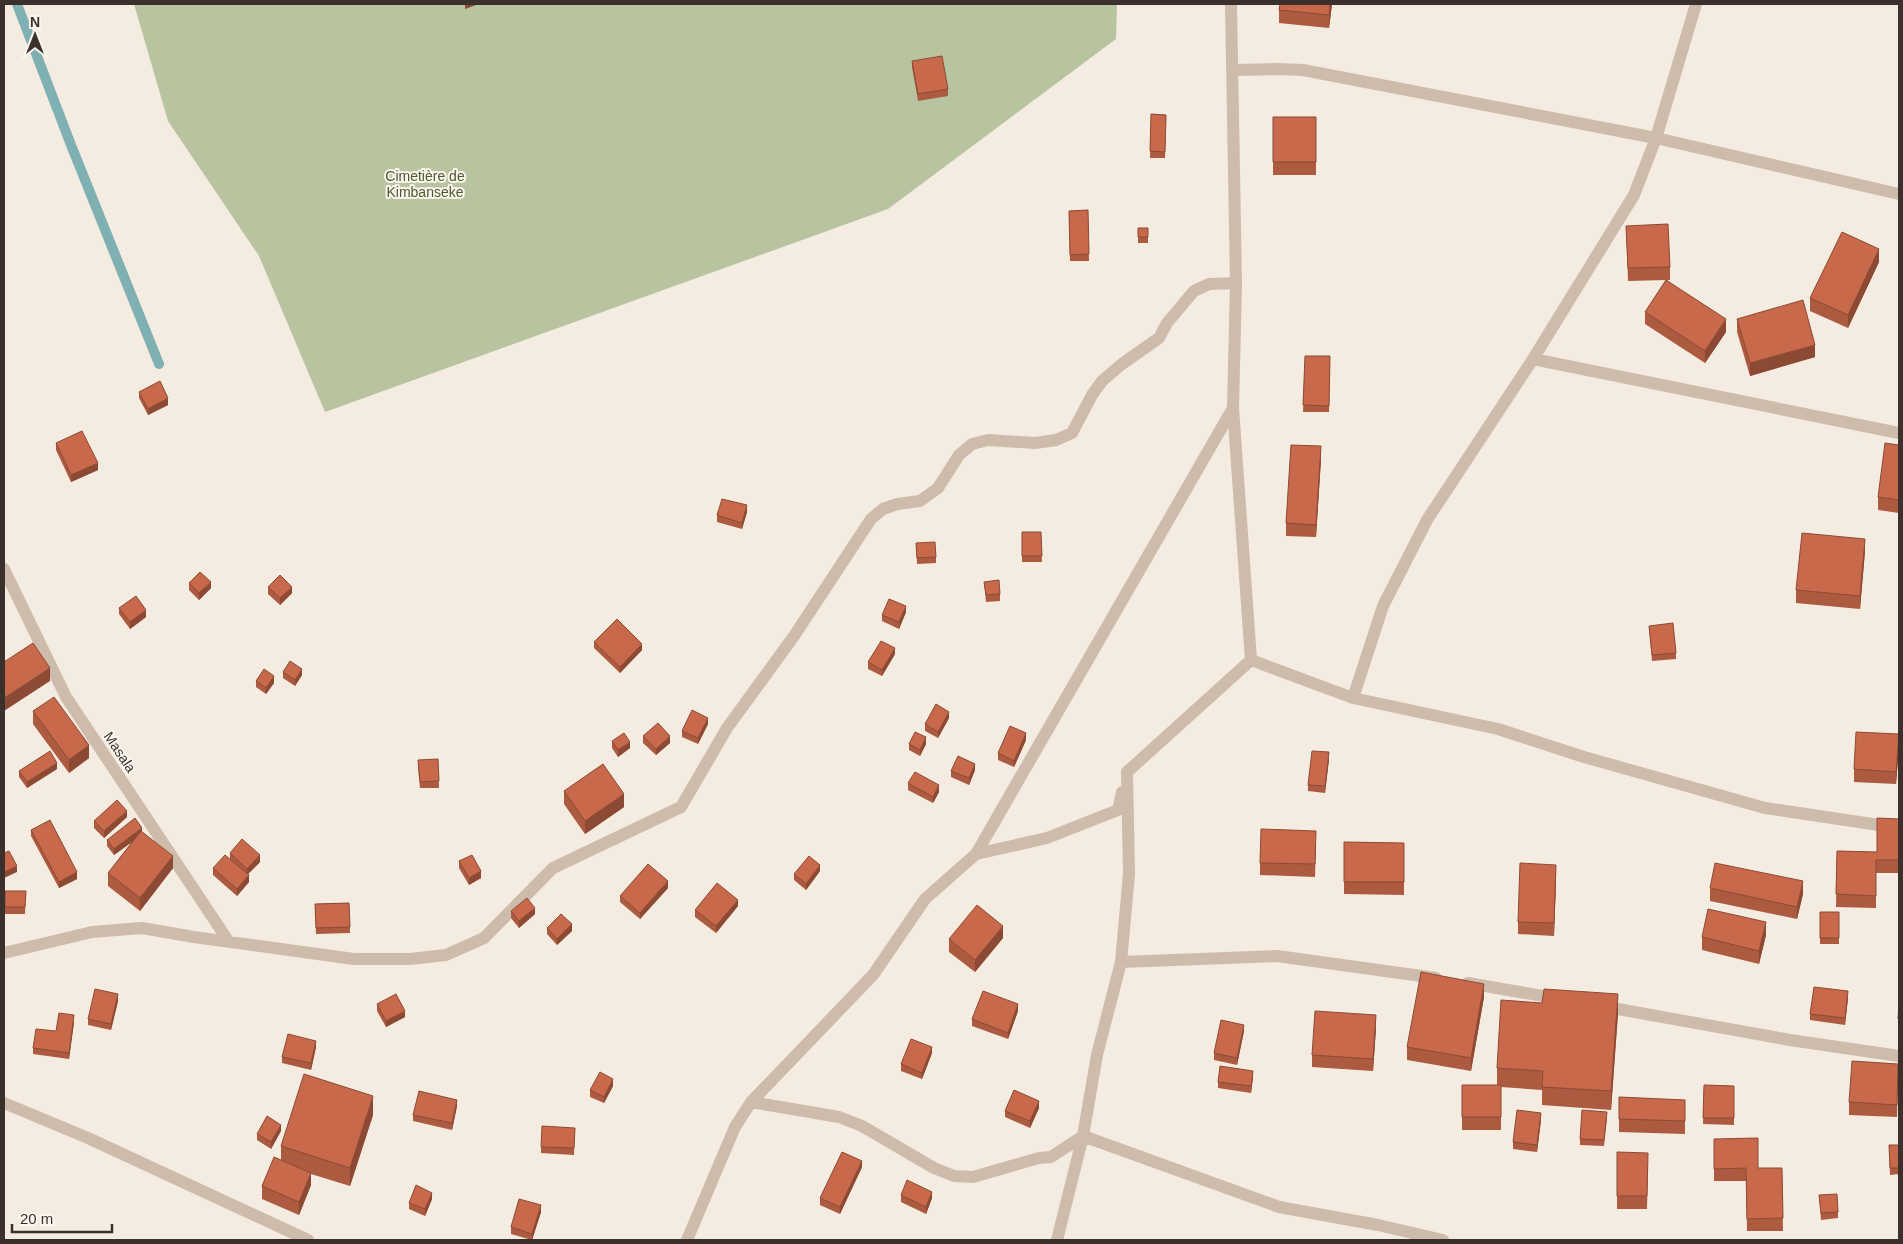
<svg xmlns="http://www.w3.org/2000/svg" width="1903" height="1244" font-family="Arial,sans-serif">
  <rect width="100%" height="100%" fill="#f4ebe1"/>
  <path fill="#b8c4a0" d="M134,4H1117L1116,39L888,209L325,412L259,256L168,121Z"/>
  <g fill="none" stroke-linecap="round" stroke-linejoin="round">
    <path stroke="#7fb0b2" stroke-width="10" d="M17,4L71,145L159,364"/>
    <path stroke="#cdbbac" stroke-width="12" d="M1233,70L1278,69L1303,70L1656,138L1899,194
      M1533,359L1899,433
      M4,569L66,697L229,942
      M1251,660L1353,698L1498,729L1584,757L1765,808L1899,828
      M1353,698L1383,606L1427,520L1533,359L1634,195L1656,138L1696,4
      M976,854L1047,838L1118,810L1122,792
      M4,953L92,932L142,928L194,937L354,959H410L446,955L484,938L553,868L681,807L727,728L794,636L871,519L883,509L897,504L920,501L938,488L959,455L972,444L988,440L1035,443L1056,440L1072,433L1092,395L1102,381L1122,364L1159,338L1167,323L1194,291L1209,284L1236,283
      M1121,962L1277,956L1436,978
      M1468,983L1560,999
      M1601,1006L1790,1040L1899,1056
      M751,1102L839,1117L862,1126L934,1168L954,1176L973,1177L1039,1158L1051,1157L1083,1136L1279,1207L1378,1225L1443,1240
      M4,1103L88,1138L308,1240
      M687,1240L735,1127L751,1102L873,975L925,899L976,854L1233,408
      M1057,1240L1083,1136L1097,1055L1121,962L1129,874L1127,772L1251,660L1233,408L1236,283L1231,4"/>
  </g>
  <path fill="#ac5a40" d="M1332,4L1329,28L1279,23V10Z
    M912,61L948,89V96L918,101L912,67Z
    M1151,114L1166,115L1165,158H1150Z
    M1273,117H1316V175H1273Z
    M1088,210L1089,261H1070L1069,211Z
    M1626,226L1670,267V280H1667L1726,332L1705,363L1645,324V312L1666,280L1628,281Z
    M1138,228H1148V243H1138Z
    M1879,262L1848,328L1810,311V298Z
    M1737,319L1815,357L1750,376L1737,332Z
    M1305,356H1330L1329,412H1303Z
    M139,392L168,405L148,415L139,398Z
    M56,443L98,470L71,482L56,450Z
    M1899,445V513L1878,510V497Z
    M1321,459L1316,537L1286,536V523Z
    M747,512L742,529L717,522V515Z
    M1022,532H1041L1042,562H1022Z
    M916,543L936,557V563L917,564Z
    M1865,551L1860,609L1796,603V590Z
    M984,582L1000,594V601L986,602Z
    M189,583L211,588L199,600L189,590Z
    M268,587L292,593L280,605L268,594Z
    M119,608L146,617L130,629L119,614Z
    M906,612L899,629L882,621V615Z
    M1649,626L1676,653V659L1652,661Z
    M594,642L642,650L620,673L594,648Z
    M895,654L882,676L868,669V662Z
    M283,672L302,675L295,686L283,678Z
    M256,681L274,683L266,694L256,687Z
    M33,711L89,758L69,773L33,724Z
    M949,718L938,738L925,731V724Z
    M708,724L698,744L682,737V731Z
    M643,736L670,743L656,755L643,743Z
    M1026,740L1014,767L998,760V753Z
    M612,741L630,748L618,757L612,748Z
    M909,744H926L920,756L909,750Z
    M1899,747L1896,784L1854,782V769Z
    M438,759L439,788H420L418,767Z
    M1329,759L1325,793L1308,791V785Z
    M57,769L27,788L19,777V771Z
    M975,770L969,785L951,777V771Z
    M908,783L939,792L933,803L908,790Z
    M564,791L624,807L585,834L564,804Z
    M127,817L104,838L94,828V821Z
    M1899,819V873H1876V908L1836,907L1837,851L1877,852Z
    M31,830L77,879L59,888L31,836Z
    M142,832L173,868L140,911L108,886V873L131,843L114,855L107,846V840Z
    M1344,842L1404,843V895L1344,894Z
    M1316,844L1315,877L1260,875V863Z
    M230,853L260,862L248,874L249,882L237,896L213,875V868L230,859Z
    M459,861L481,878L469,885L459,868Z
    M820,871L806,890L794,880V874Z
    M1556,878L1554,936L1518,934V922Z
    M668,888L640,919L620,902V896Z
    M1710,888L1803,894L1797,919L1710,901Z
    M5,891H26L25,914H5Z
    M349,903L350,933L316,934L315,904Z
    M738,906L716,933L695,917V910Z
    M511,911L535,914L519,928L511,918Z
    M1820,912H1839V944H1820Z
    M547,928L572,931L557,945L547,934Z
    M1766,935L1759,964L1702,950V937Z
    M1003,938L975,972L949,952V939Z
    M1484,997L1471,1071L1407,1060V1047Z
    M1848,998L1845,1025L1810,1020V1014Z
    M118,1001L111,1030L88,1025V1019Z
    M377,1004L405,1017L386,1027L377,1011Z
    M1899,1004V1025H1898Z
    M1018,1011L1008,1039L972,1026V1019Z
    M1618,1013L1611,1110L1542,1105V1090L1501,1087V1130H1462V1085H1497V1068Z
    M74,1022L69,1059L33,1054V1048L56,1031Z
    M1376,1028L1373,1071L1312,1067V1055Z
    M1244,1031L1237,1065L1214,1060V1053Z
    M316,1047L311,1070L282,1063V1057Z
    M932,1053L922,1079L901,1071V1064Z
    M1898,1076L1897,1117L1849,1115V1102Z
    M1253,1077L1251,1093L1218,1088V1082Z
    M1704,1085L1734,1086V1125L1703,1124Z
    M613,1086L604,1103L590,1097V1090Z
    M1619,1097L1685,1100V1134L1619,1132Z
    M457,1106L452,1130L413,1121V1115Z
    M1039,1108L1030,1128L1005,1117V1111Z
    M373,1115L350,1186L311,1174V1185L299,1215L262,1199V1186L281,1160V1146Z
    M1607,1118L1604,1146L1580,1145V1139Z
    M1541,1120L1537,1152L1513,1149V1142Z
    M575,1128L574,1155L541,1153V1147Z
    M281,1131L271,1149L257,1140V1134Z
    M1714,1139L1758,1168H1782L1783,1231H1747L1746,1181H1714Z
    M1889,1145H1899V1174L1890,1175Z
    M1617,1152L1648,1166L1647,1209H1617Z
    M862,1167L840,1214L820,1205V1198Z
    M901,1195L932,1198L926,1214L901,1202Z
    M1819,1195L1838,1212V1218L1821,1220Z
    M432,1199L425,1216L409,1209V1203Z
    M541,1212L532,1240L511,1234V1227Z"/>
  <path fill="#8c4a34" d="M465,4H479L465,9Z
    M1330,4H1332L1329,28V15Z
    M1879,249V262L1848,328V315Z
    M1726,319V332L1705,363V351Z
    M1815,345V357L1750,376V363Z
    M168,398V405L148,415V409Z
    M1321,446V459L1316,537V525Z
    M98,463V470L71,482V475Z
    M747,505V512L742,529V523Z
    M1865,539V551L1860,609V596Z
    M211,582V588L199,600V593Z
    M292,587V593L280,605V598Z
    M906,606V612L899,629V622Z
    M146,610V617L130,629V622Z
    M642,644V650L620,673V667Z
    M895,648V654L882,676V670Z
    M50,668V681L4,711V698Z
    M302,669V675L295,686V680Z
    M274,676V683L266,694V688Z
    M949,712V718L938,738V732Z
    M708,718V724L698,744V738Z
    M1026,733V740L1014,767V761Z
    M1899,734V747L1896,784V772Z
    M670,736V743L656,755V749Z
    M926,737V744L920,756V750Z
    M630,742V748L618,757V750Z
    M89,745V758L69,773V760Z
    M1329,752V759L1325,793V786Z
    M57,763V769L27,788V782Z
    M975,764V770L969,785V778Z
    M939,785V792L933,803V797Z
    M624,794V807L585,834V821Z
    M127,811V817L104,838V831Z
    M142,828V834L114,855V849Z
    M260,855V862L247,875V869Z
    M173,856V868L140,911V898Z
    M820,865V871L806,890V884Z
    M1556,865V878L1554,936V923Z
    M17,866V872L4,878V872Z
    M481,871V878L469,885V878Z
    M77,872V879L59,888V882Z
    M249,875V882L237,896V889Z
    M668,881V888L640,919V913Z
    M1803,881V894L1797,919V907Z
    M738,900V906L716,933V926Z
    M535,908V914L519,928V921Z
    M1766,922V935L1759,964V951Z
    M572,924V931L557,945V939Z
    M1003,926V938L975,972V960Z
    M1484,984V997L1471,1071V1058Z
    M1848,991V998L1845,1025V1018Z
    M118,994V1001L111,1030V1024Z
    M1618,994V1013L1611,1110V1091Z
    M1018,1004V1011L1008,1039V1033Z
    M405,1011V1017L386,1027V1021Z
    M74,1015V1022L69,1059V1053Z
    M1376,1015V1028L1373,1071V1059Z
    M1244,1025V1031L1237,1065V1058Z
    M316,1041V1047L311,1070V1063Z
    M932,1047V1053L922,1079V1073Z
    M1253,1071V1077L1251,1093V1086Z
    M613,1079V1086L604,1103V1097Z
    M373,1096V1115L350,1186V1168Z
    M457,1100V1106L452,1130V1123Z
    M1039,1101V1108L1030,1128V1121Z
    M1541,1113V1120L1537,1152V1145Z
    M281,1125V1131L271,1149V1142Z
    M862,1161V1167L840,1214V1207Z
    M311,1173V1185L299,1215V1202Z
    M932,1192V1198L926,1214V1207Z
    M432,1193V1199L425,1216V1209Z
    M541,1205V1212L532,1240V1234Z"/>
  <path fill="#c8694b" stroke="#8c4a34" d="M1280,4H1330L1329,15L1279,10Z
    M942,56L948,89L918,94L912,61Z
    M1151,114L1166,115L1165,152L1150,151Z
    M1273,117H1316V162H1273Z
    M1088,210L1089,254L1070,255L1069,211Z
    M1668,224L1670,267L1628,268L1626,226Z
    M1138,228H1148V237H1138Z
    M1842,232L1879,249L1848,315L1810,298Z
    M1666,280L1726,319L1705,351L1645,312Z
    M1803,300L1815,345L1750,363L1737,319Z
    M1305,356H1330L1329,406L1303,405Z
    M160,381L168,398L148,409L139,392Z
    M82,431L98,463L71,475L56,443Z
    M1885,443L1899,445V500L1878,497Z
    M1291,445L1321,446L1316,525L1286,523Z
    M722,499L747,505L742,523L717,515Z
    M1022,532H1041L1042,556H1022Z
    M1802,533L1865,539L1860,596L1796,590Z
    M935,542L936,557L917,558L916,543Z
    M200,572L211,582L199,593L189,583Z
    M280,575L292,587L280,598L268,587Z
    M999,580L1000,594L986,595L984,582Z
    M136,596L146,610L130,622L119,608Z
    M889,599L906,606L899,622L882,615Z
    M617,619L642,644L620,667L594,642Z
    M1673,623L1676,653L1652,655L1649,626Z
    M881,641L895,648L882,670L868,662Z
    M33,643L50,668L4,698V662Z
    M290,661L302,669L295,680L283,672Z
    M264,669L274,676L266,688L256,681Z
    M54,697L89,745L69,760L33,711Z
    M936,704L949,712L938,732L925,724Z
    M692,710L708,718L698,738L682,731Z
    M658,723L670,736L656,749L643,736Z
    M1010,726L1026,733L1014,761L998,753Z
    M915,732L926,737L920,750L909,744Z
    M1856,732L1899,734L1896,772L1854,769Z
    M624,733L630,742L618,750L612,741Z
    M50,751L57,763L27,782L19,771Z
    M1312,751L1329,752L1325,786L1308,785Z
    M958,756L975,764L969,778L951,771Z
    M438,759L439,781L420,782L418,760Z
    M603,764L624,794L585,821L564,791Z
    M915,772L939,785L933,797L908,783Z
    M117,800L127,811L104,831L94,821Z
    M135,818L142,828L114,849L107,840Z
    M1877,818L1899,819V860H1876V896L1836,894L1837,851L1877,852Z
    M50,820L77,872L59,882L31,830Z
    M1261,829L1316,831L1315,864L1260,863Z
    M141,831L173,856L140,898L108,873Z
    M242,839L260,855L247,869L230,853Z
    M1344,842L1404,843V882H1344Z
    M9,851L17,866L4,872V853Z
    M225,855L249,875L237,889L213,868Z
    M472,855L481,871L469,878L459,861Z
    M809,856L820,865L806,884L794,874Z
    M1520,863L1556,865L1554,923L1518,922Z
    M1715,863L1803,881L1797,907L1710,888Z
    M648,864L668,881L640,913L620,896Z
    M717,883L738,900L716,926L695,910Z
    M5,891H26L25,907H5Z
    M527,898L535,908L519,921L511,911Z
    M349,903L350,927L316,928L315,904Z
    M977,905L1003,926L975,960L949,939Z
    M1708,909L1766,922L1759,951L1702,937Z
    M1820,912H1839V938H1820Z
    M561,914L572,924L557,939L547,928Z
    M1421,972L1484,984L1471,1058L1407,1047Z
    M1814,987L1848,991L1845,1018L1810,1014Z
    M95,989L118,994L111,1024L88,1019Z
    M1544,989L1618,994L1611,1091L1542,1087L1543,1071L1497,1068L1501,1000L1542,1003Z
    M983,991L1018,1004L1008,1033L972,1019Z
    M396,994L405,1011L386,1021L377,1004Z
    M1899,1004V1019H1898Z
    M1315,1011L1376,1015L1373,1059L1312,1055Z
    M59,1013L74,1015L69,1053L33,1048L36,1029L56,1031Z
    M1221,1020L1244,1025L1237,1058L1214,1053Z
    M288,1034L316,1041L311,1063L282,1057Z
    M911,1039L932,1047L922,1073L901,1064Z
    M1852,1061L1898,1064L1897,1105L1849,1102Z
    M1220,1066L1253,1071L1251,1086L1218,1082Z
    M600,1072L613,1079L604,1097L590,1090Z
    M304,1074L373,1096L350,1168L281,1146Z
    M1462,1085H1501V1117H1462Z
    M1704,1085L1734,1086V1118H1703Z
    M1014,1090L1039,1101L1030,1121L1005,1111Z
    M419,1091L457,1100L452,1123L413,1115Z
    M1619,1097L1685,1100V1121L1619,1119Z
    M1517,1110L1541,1113L1537,1145L1513,1142Z
    M1582,1110L1607,1112L1604,1140L1580,1139Z
    M267,1116L281,1125L271,1142L257,1134Z
    M542,1126L575,1128L574,1148L541,1147Z
    M1758,1138V1168H1782L1783,1218L1747,1219L1746,1168L1714,1169V1139Z
    M1889,1145H1899V1168H1890Z
    M842,1152L862,1161L840,1207L820,1198Z
    M1617,1152L1648,1153L1647,1196H1617Z
    M274,1157L311,1173L299,1202L262,1186Z
    M907,1180L932,1192L926,1207L901,1195Z
    M416,1185L432,1193L425,1209L409,1203Z
    M1837,1194L1838,1212L1821,1213L1819,1195Z
    M519,1199L541,1205L532,1234L511,1227Z"/>
  <g text-anchor="middle" dominant-baseline="central" stroke-width="4" stroke-linejoin="round" paint-order="stroke">
    <g font-size="14" fill="#4a5a2e" stroke="#fbf5ee">
      <text x="425" y="176">Cimetière de<tspan x="425" dy="16">Kimbanseke</tspan></text>
    </g>
    <g font-size="14" fill="#3b302b" stroke="#fbf5ee">
      <text transform="translate(120 752) rotate(56)">Masala</text>
    </g>
  </g>
  <rect width="1903" height="1244" fill="none" stroke="#3b302b" stroke-width="10"/>
  <g transform="translate(35 35)" stroke="#fbf5ee" stroke-width="4" paint-order="stroke">
  <path d="M0-4L9 19L0 12L-9 19Z" fill="#3b302b"/>
  <text y="-8" font-size="14" font-weight="bold" text-anchor="middle" fill="#3b302b">N</text>
  </g>
  <path d="M12 1224v8h100v-8" fill="none" stroke="#3b302b" stroke-width="2.5"/>
  <text x="20" y="1224" font-size="15" fill="#3b302b" stroke="#fbf5ee" stroke-width="4" paint-order="stroke">20 m</text>
</svg>
